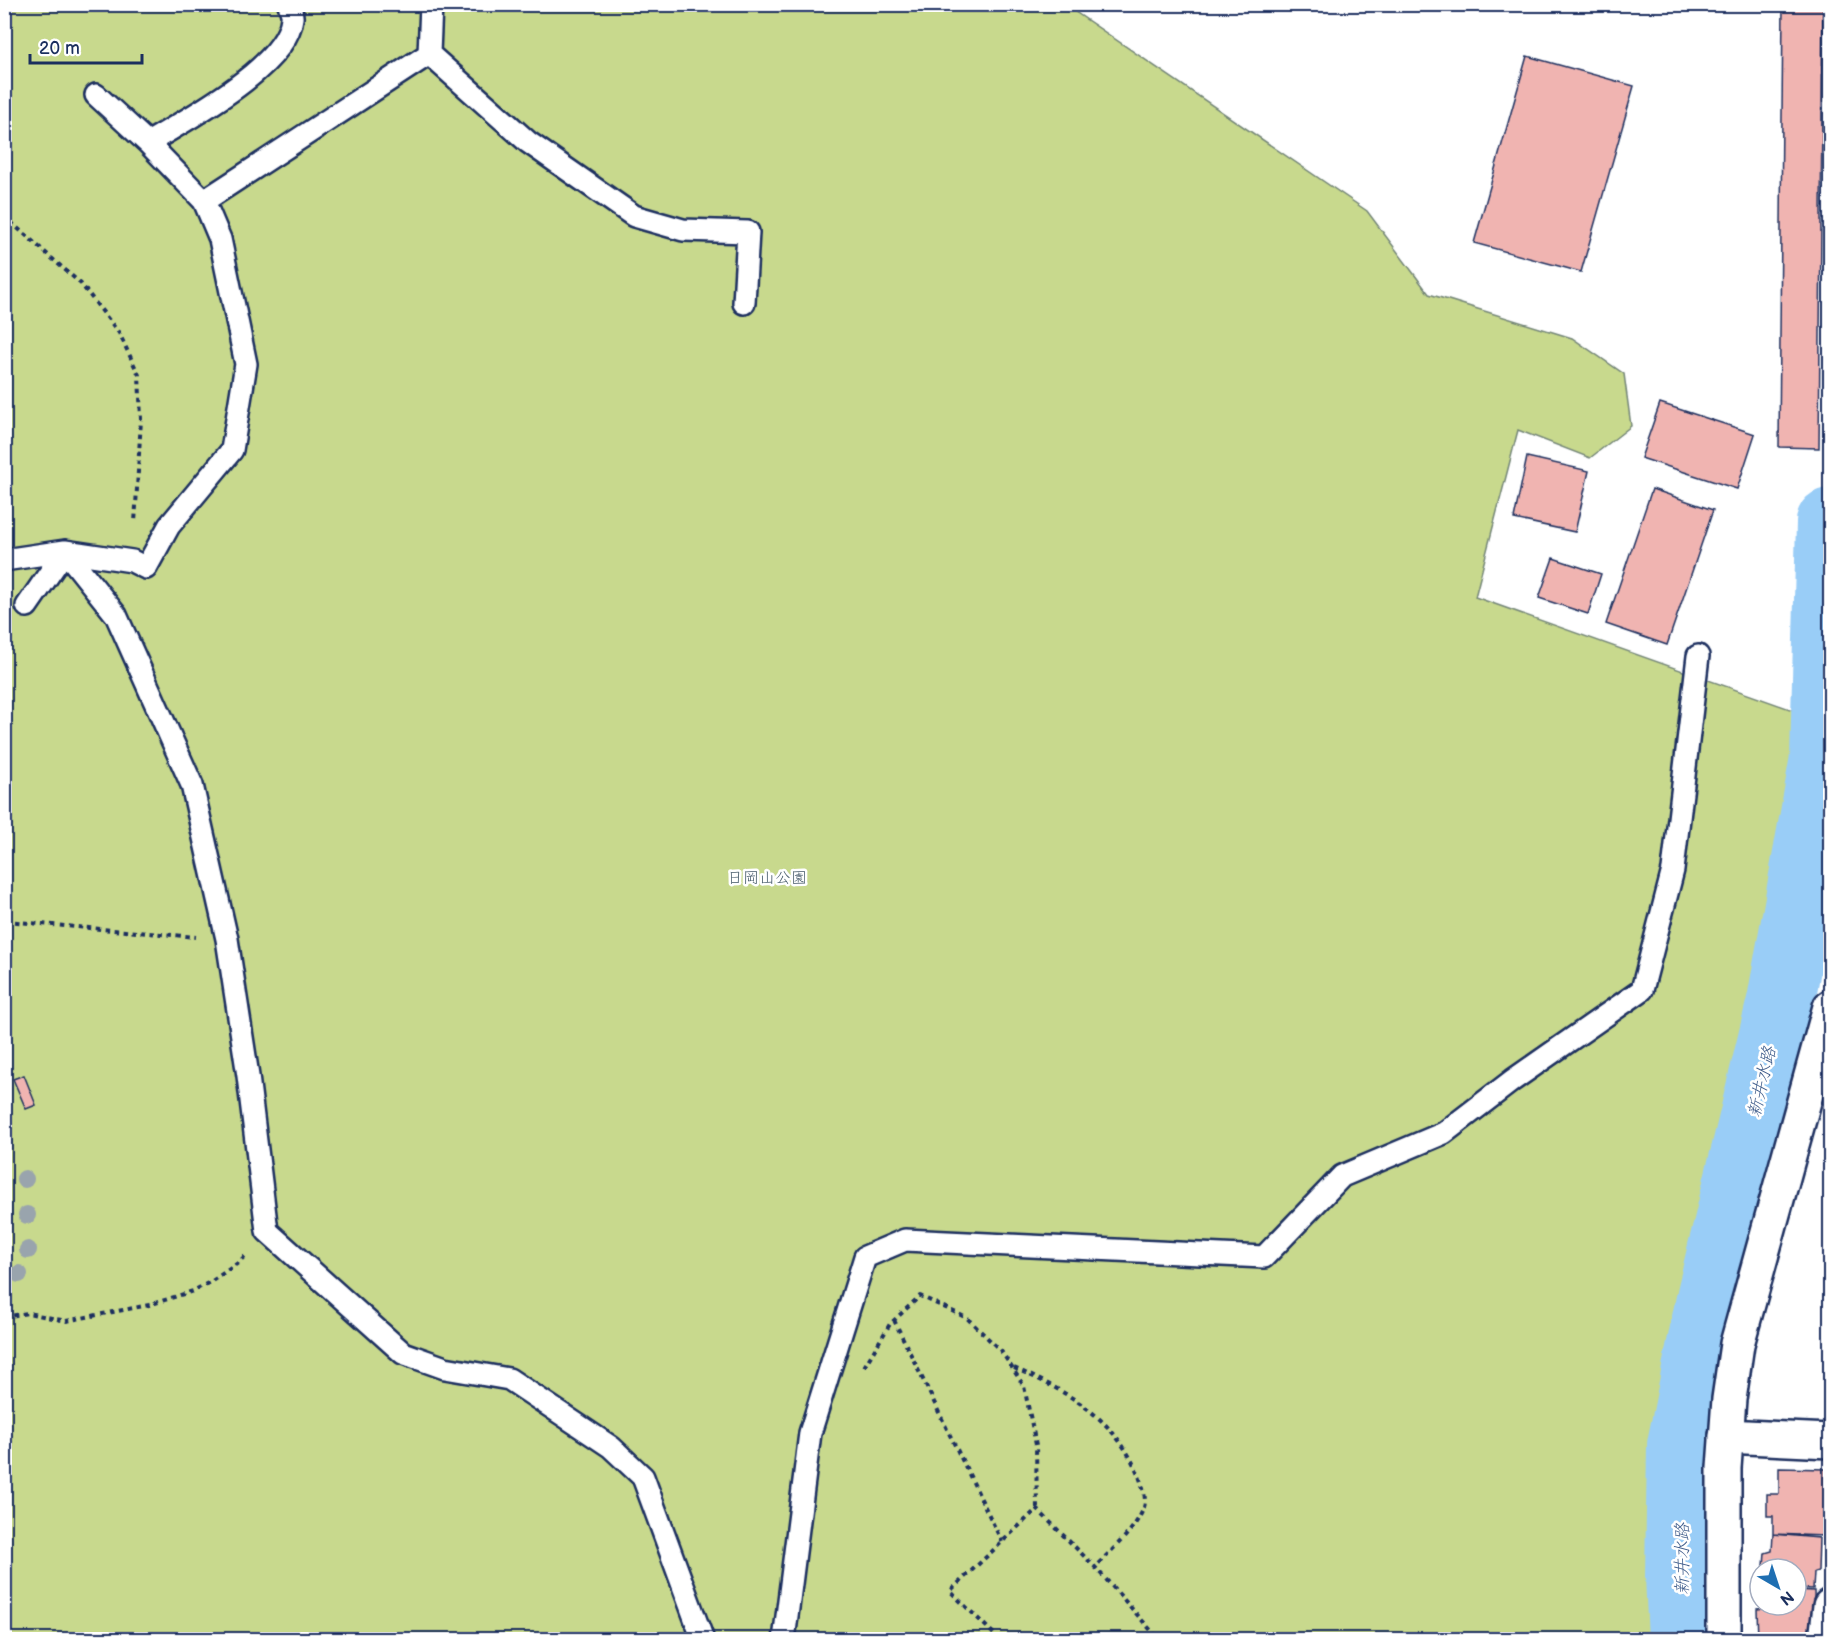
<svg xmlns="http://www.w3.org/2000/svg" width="1835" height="1644" font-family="'Balsamiq Sans','Klee One',sans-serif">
  <rect width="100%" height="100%" fill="#fff"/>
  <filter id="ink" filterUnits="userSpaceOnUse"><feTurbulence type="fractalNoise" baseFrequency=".0167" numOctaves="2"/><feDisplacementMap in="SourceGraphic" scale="12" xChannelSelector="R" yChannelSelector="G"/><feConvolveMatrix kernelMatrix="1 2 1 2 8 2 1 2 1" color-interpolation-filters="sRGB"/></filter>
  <g filter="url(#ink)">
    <path fill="#c8d98d" stroke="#728476" stroke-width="1.5" d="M5,5H1065L1367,211L1429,294L1572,338L1624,374L1631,426L1590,458L1518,430L1475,597L1818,719L1817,774L1781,970L1677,1384L1668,1639L5,1640Z"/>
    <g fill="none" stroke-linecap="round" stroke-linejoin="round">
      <path stroke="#99cdf7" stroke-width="68" d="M1682,1640L1679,1576L1681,1445L1711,1294L1781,1001L1824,758L1830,522"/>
    </g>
    <path fill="#f0b4b1" stroke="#1b2f5e" stroke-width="1.5" d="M1783,4H1823L1819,448L1779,447Z
      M1527,56L1634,86L1581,272L1474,243Z
      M1660,403L1755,434L1737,489L1641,458Z
      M1527,457L1589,471L1575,532L1514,519Z
      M1652,489L1713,510L1667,645L1606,624Z
      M1553,558L1601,574L1588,614L1539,598Z
      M24,1075L36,1105L26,1109L13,1079Z
      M1779,1468L1826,1469L1825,1536L1773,1534V1516H1767V1494H1779Z
      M1773,1534L1819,1538L1818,1571L1814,1572L1813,1589L1796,1588V1569H1770L1764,1566L1765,1553L1772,1551Z
      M1796,1590L1814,1591L1815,1638L1758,1639L1757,1609L1770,1608V1605H1796Z"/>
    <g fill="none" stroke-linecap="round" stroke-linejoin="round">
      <defs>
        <path id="lane" d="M429,54L528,142L634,216L683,230L748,232L744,303
          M429,54L431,4
          M96,95L148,143L204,201
          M148,143C187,119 287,67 292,18C293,14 290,8 289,4
          M4,560L65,551L132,561L146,568L169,526L232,450L246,364L220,239L204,201L429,54
          M27,606L65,551L116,615L192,785L227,939L248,1076L267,1231L403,1353L445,1368L509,1379L611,1447L643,1477L703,1640
          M784,1640L810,1433L865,1257L905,1240L1264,1257L1342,1176L1444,1133L1513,1080L1642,990L1673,870L1698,656"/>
        <path id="street" d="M1726,1436L1830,1441
          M1826,1640L1830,1606"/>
        <path id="secondary" d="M1724,1640V1468L1729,1399L1737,1344L1830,1007"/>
      </defs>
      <use href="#lane" stroke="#1b2f5e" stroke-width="26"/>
      <use href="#street" stroke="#1b2f5e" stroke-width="38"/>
      <use href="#secondary" stroke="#1b2f5e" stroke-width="38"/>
      <path stroke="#1b2f5e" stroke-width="4" stroke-dasharray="4.5 4.5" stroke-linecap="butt" d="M4,216L81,284L119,333L139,375L141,419L135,523
        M4,896L6,991L4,1004
        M6,921L196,937
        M4,1317L28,1313L66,1321L149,1305L193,1291L212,1281L238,1263L247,1254
        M894,1320L1002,1542
        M864,1367L890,1324L920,1296L967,1318L1001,1351L1024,1386L1036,1445L1037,1509
        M1014,1368C1069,1392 1115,1418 1139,1476C1142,1485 1147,1498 1144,1507C1135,1531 1112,1549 1095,1567
        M1000,1640L950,1591L1037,1509L1095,1567L1156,1636L1152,1640"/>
      <use href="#lane" stroke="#fff" stroke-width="21"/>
      <use href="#street" stroke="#fff" stroke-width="33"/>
      <use href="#secondary" stroke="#fff" stroke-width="33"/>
    </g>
    <g fill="#99a4ad">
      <circle cx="25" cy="1179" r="9"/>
      <circle cx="27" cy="1215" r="9"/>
      <circle cx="28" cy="1250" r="9"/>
      <circle cx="19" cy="1274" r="9"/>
    </g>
  </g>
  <g text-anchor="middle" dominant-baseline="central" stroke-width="5" stroke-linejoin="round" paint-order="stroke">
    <g font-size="16" fill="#465a6a" stroke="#fff">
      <text x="767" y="878">日岡山公園</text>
    </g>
    <g font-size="18" font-style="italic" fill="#415e8c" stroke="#fff">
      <text transform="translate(1762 1082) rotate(-77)">新井水路</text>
      <text transform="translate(1682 1559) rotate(-90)">新井水路</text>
    </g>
  </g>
  <rect width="1835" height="1644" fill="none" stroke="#fff" stroke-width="24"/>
  <rect x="12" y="12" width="1811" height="1620" fill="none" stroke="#1b2f5e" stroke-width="2" filter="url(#ink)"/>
  <g transform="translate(1778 1587) rotate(141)"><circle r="28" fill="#ffffff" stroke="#a4acbf" stroke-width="1.5"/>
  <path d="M0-4.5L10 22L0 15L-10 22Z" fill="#1f6fb2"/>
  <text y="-9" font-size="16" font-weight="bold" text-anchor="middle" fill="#1b2f5e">N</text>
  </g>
  <path d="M30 54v9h112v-9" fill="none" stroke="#1b2f5e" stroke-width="3"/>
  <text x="39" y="54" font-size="18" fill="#1b2f5e" stroke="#ffffff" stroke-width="4.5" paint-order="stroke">20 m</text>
</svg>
